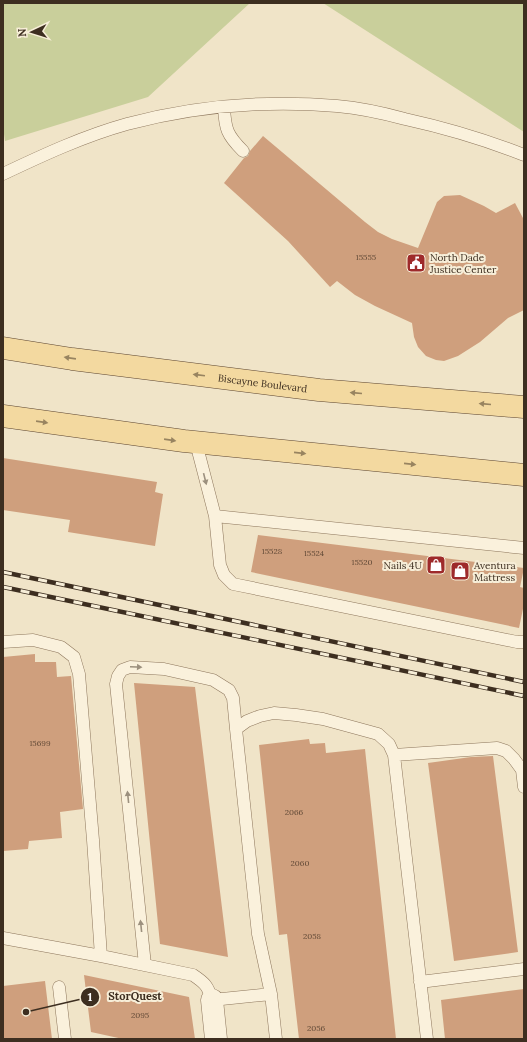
<svg xmlns="http://www.w3.org/2000/svg" width="527" height="1042" font-family="Lora,serif">
  <rect width="100%" height="100%" fill="#f0e4c8"/>
  <path fill="#c9cf9b" d="M3,3H250L148,97L5,141L3,127Z
    M323,3H524V132Z"/>
  <path fill="#cf9f7d" d="M263,136L365,222L378,232L392,239L418,248L437,202L444,196L460,195L484,206L496,213L515,203L524,220V310L508,318L480,342L458,356L444,361L436,360L426,356L418,347L414,337L412,323L375,306L355,295L337,281L330,287L288,241L224,183L244,158L248,156L250,151Z
    M3,458L157,482L155,492L163,494L155,546L68,532L70,520L3,510Z
    M258,535L524,568L520,587L524,588V604L519,628L251,572Z
    M35,654V662H56L57,677L71,676L83,809L60,812L62,838L29,841L28,849L3,851V657Z
    M134,683L195,687L228,957L160,944Z
    M309,739L310,744L325,743L326,753L365,749L396,1039H299L287,934L279,935L259,745Z
    M493,756L518,952L454,961L428,763L471,757Z
    M84,975L189,997L195,1039H123L91,1032Z
    M45,981L52,1039H3V986Z
    M524,989V1039H445L441,1000Z"/>
  <g fill="none" stroke-linecap="round" stroke-linejoin="round">
    <defs>
      <path id="lane" d="M224,107C225,129 227,135 243,151
        M3,174C43,155 84,136 127,124C195,106 267,100 337,106C360,108 383,113 405,119C446,128 486,140 524,155
        M196,443L215,516L220,565L224,575L233,584L517,642H524
        M215,516L524,548
        M3,642L33,640L61,647L74,657L79,674L93,840L101,956
        M394,755L497,748L506,751L514,759L522,770L524,787
        M3,938L101,956L193,975C205,983 208,986 212,1000L271,994
        M145,965L116,684L118,676L122,670L130,667L164,669L213,680L229,690L233,698L236,729
        M420,982L524,969
        M59,987L65,1039
        M276,1039L271,994L258,934L236,729L247,721L260,716L274,713L296,715L323,719L378,734L389,744L394,755L427,1039"/>
      <path id="street" d="M212,1000L216,1039"/>
      <g id="primary">
        <path id="s1" d="M3,348L72,359L319,390L524,407"/>
        <path d="M3,416L184,441L524,475"/>
      </g>
    </defs>
    <use href="#lane" stroke="#8d765c" stroke-width="13"/>
    <use href="#street" stroke="#8d765c" stroke-width="23"/>
    <use href="#primary" stroke="#5b4430" stroke-width="23"/>
    <use href="#lane" stroke="#faf1dc" stroke-width="12"/>
    <use href="#street" stroke="#faf1dc" stroke-width="22"/>
    <use href="#primary" stroke="#f3d9a0" stroke-width="22"/>
    <defs>
      <path id="rail" d="M3,572L524,682
        M3,587L524,696"/>
    </defs>
    <use href="#rail" stroke="#3d2e20" stroke-width="4.5"/>
    <use href="#rail" stroke="#f7eed8" stroke-width="3" stroke-dasharray="9" stroke-linecap="butt"/>
  </g>
  <defs><path id="oneway-solid" d="M-6-.8H1V-3.2L6.5 0L1 3.2V.8H-6Z"/></defs>
  <g fill="#988460">
    <use href="#oneway-solid" transform="translate(70 358) rotate(-172)"/>
    <use href="#oneway-solid" transform="translate(199 375) rotate(-173)"/>
    <use href="#oneway-solid" transform="translate(356 393) rotate(-175)"/>
    <use href="#oneway-solid" transform="translate(485 404) rotate(-175)"/>
    <use href="#oneway-solid" transform="translate(42 422) rotate(8)"/>
    <use href="#oneway-solid" transform="translate(170 440) rotate(8)"/>
    <use href="#oneway-solid" transform="translate(300 453) rotate(6)"/>
    <use href="#oneway-solid" transform="translate(410 464) rotate(6)"/>
  </g>
  <g fill="#9c907e">
    <use href="#oneway-solid" transform="translate(205 479) rotate(76)"/>
    <use href="#oneway-solid" transform="translate(136 667) rotate(3)"/>
    <use href="#oneway-solid" transform="translate(128 797) rotate(-96)"/>
    <use href="#oneway-solid" transform="translate(141 926) rotate(-96)"/>
  </g>
  <defs>
    <symbol id="civic-square" viewBox="-11 -11 22 22"><rect x="-9" y="-9" width="18" height="18" rx="4" fill="#9e2a2b" stroke="#f7eed8"/><path d="M-.6-6.5H3V-4.5H.6V-3L4-1V1h2V6H-6V1h2V-1L-.6-3ZM-1.2 2.5V6h2.4V2.5Z" fill="#fff"/></symbol>
    <symbol id="shop-square" viewBox="-11 -11 22 22"><rect x="-9" y="-9" width="18" height="18" rx="4" fill="#9e2a2b" stroke="#f7eed8"/><path d="M-5-2.5h2.3a2.7 3.5 0 0 1 5.4 0H5L5.5 6h-11ZM-1.5-2.5h3a1.5 2.3 0 0 0-3 0Z" fill="#fff"/></symbol>
  </defs>
  <g fill-rule="evenodd">
    <use href="#civic-square" x="405" y="252" width="22" height="22"/>
    <use href="#shop-square" x="425" y="554" width="22" height="22"/>
    <use href="#shop-square" x="449" y="560" width="22" height="22"/>
  </g>
  <g text-anchor="middle" dominant-baseline="central" stroke-width="4" stroke-linejoin="round" paint-order="stroke">
    <g font-size="8" fill="#624a37">
      <text x="366" y="257">15555</text>
      <text x="272" y="551">15528</text>
      <text x="314" y="553">15524</text>
      <text x="362" y="562">15520</text>
      <text x="40" y="743">15699</text>
      <text x="294" y="812">2066</text>
      <text x="300" y="863">2060</text>
      <text x="312" y="936">2058</text>
      <text x="140" y="1015">2095</text>
      <text x="316" y="1028">2056</text>
    </g>
    <g font-size="10" fill="#3d2e20" stroke="#f7eed8" text-anchor="start">
      <text x="430" y="257">North Dade<tspan x="430" dy="12">Justice Center</tspan></text>
      <text x="422" y="565" text-anchor="end">Nails 4U</text>
      <text x="474" y="565">Aventura<tspan x="474" dy="12">Mattress</tspan></text>
    </g>
    <g font-size="10" fill="#3d2e20" stroke="#f7eed8">
      <text stroke="none"><textPath href="#s1" startOffset="262">Biscayne Boulevard</textPath></text>
    </g>
  </g>
  <path fill="none" stroke="#3d2e20" stroke-width="1.5" d="M26 1012L90 997"/>
  <g fill="#3d2e20" stroke="#f7eed8" stroke-width="1.5">
    <circle cx="26" cy="1012" r="4"/>
    <circle cx="90" cy="997" r="10"/>
  </g>
  <g font-size="12" text-anchor="middle" font-weight="bold" fill="#fff">
    <text x="90" y="1001">1</text>
  </g>
  <g font-size="11" text-anchor="middle" font-weight="bold" fill="#3d2e20" stroke="#f7eed8" stroke-width="4" stroke-linejoin="round" paint-order="stroke">
    <text x="135" y="1000">StorQuest</text>
  </g>
  <rect width="527" height="1042" fill="none" stroke="#3d2e20" stroke-width="8"/>
  <g transform="translate(32 32) rotate(266)" stroke="#f7eed8" stroke-width="3" paint-order="stroke">
  <path d="M0-3L7 15L0 10L-7 15Z" fill="#3d2e20"/>
  <text y="-6" font-size="11" font-weight="bold" text-anchor="middle" fill="#3d2e20">N</text>
  </g>
</svg>
